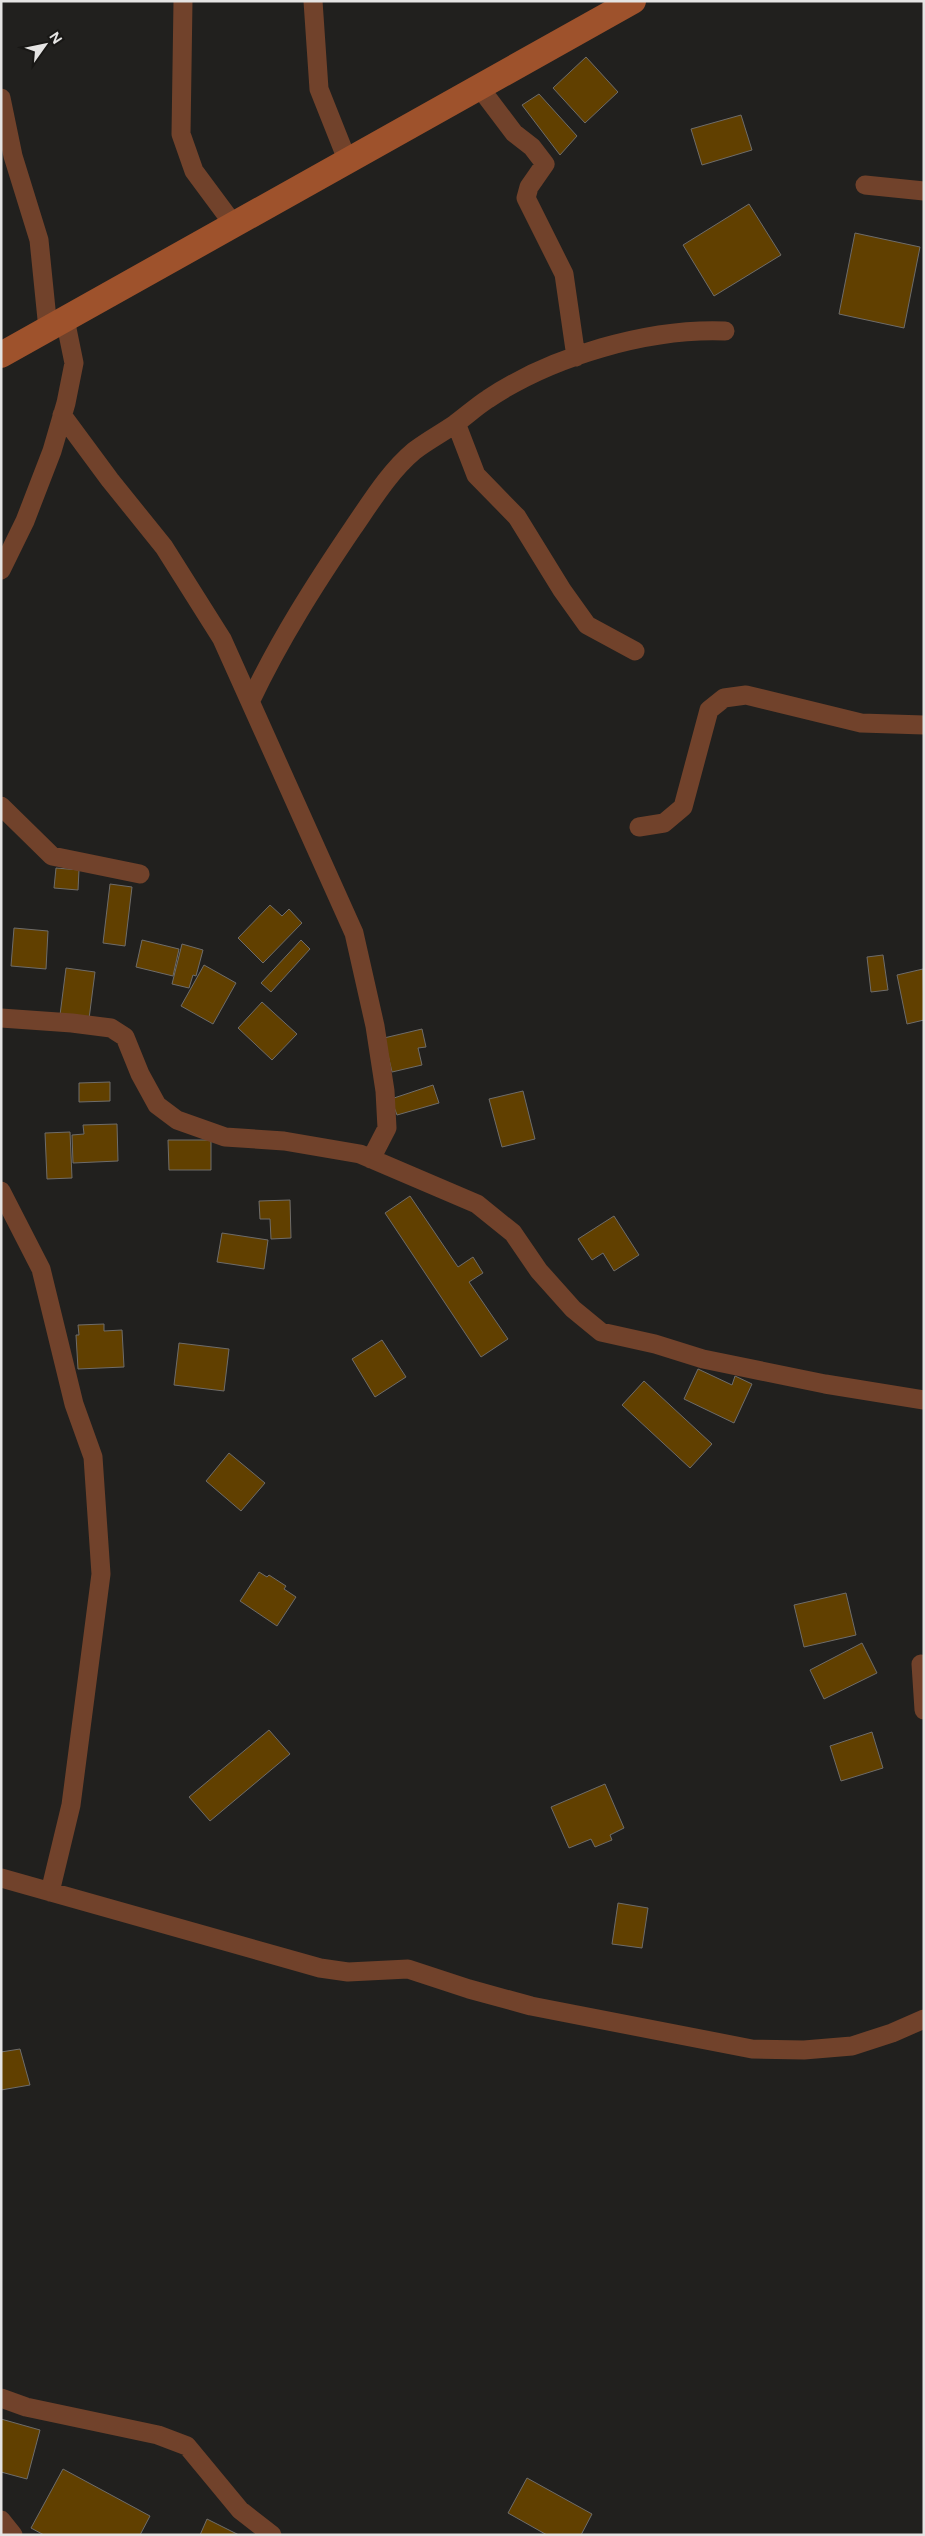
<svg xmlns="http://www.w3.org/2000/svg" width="925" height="2536" font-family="Figtree,sans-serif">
  <rect width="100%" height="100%" fill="#21201e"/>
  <path fill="#614000" stroke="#6e6c6a" d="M586,57L618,92L585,123L553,88Z
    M539,94L577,136L560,155L522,105Z
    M741,115L752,150L702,165L691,129Z
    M749,204L781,255L714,296L683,245Z
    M855,233L920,247L904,328L839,314Z
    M56,868L79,870L78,890L54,888Z
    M110,884L132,887L125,946L103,943Z
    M270,905L282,916L289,909L302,923L263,963L238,938Z
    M14,928L48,931L46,969L11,966Z
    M142,940L179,949L173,976L136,967Z
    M301,940L310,949L271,992L261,983Z
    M182,944L203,950L196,976L193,975L189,988L172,984Z
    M883,955L888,990L871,992L867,957Z
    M204,965L236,983L213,1024L181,1006Z
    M66,968L95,972L89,1019L60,1015Z
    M923,969L924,1020L907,1024L897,975Z
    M262,1002L297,1034L272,1060L238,1028Z
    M422,1029L426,1047L418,1048L422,1065L392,1072L384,1038Z
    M110,1082V1101L79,1102V1083Z
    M433,1085L439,1103L397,1115L391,1099Z
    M523,1091L535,1139L502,1147L489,1099Z
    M117,1124L118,1161L73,1163L72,1135L84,1134L83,1125Z
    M70,1132L72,1178L47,1179L45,1133Z
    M168,1140H211V1170H169Z
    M410,1196L458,1267L473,1257L483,1273L469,1282L508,1339L481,1357L385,1213Z
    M290,1200L291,1238L271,1239L270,1219H260L259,1201Z
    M614,1216L639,1255L614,1271L603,1253L592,1260L578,1239Z
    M222,1233L268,1240L264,1269L217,1262Z
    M104,1324V1331L122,1330L124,1367L78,1369L76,1335H79L78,1325Z
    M382,1340L406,1377L375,1397L352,1359Z
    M179,1343L229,1349L224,1391L174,1385Z
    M698,1369L732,1385L735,1376L752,1384L734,1423L684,1399Z
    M644,1381L712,1444L690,1468L622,1405Z
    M229,1453L265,1483L241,1511L206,1481Z
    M259,1572L267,1577L269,1575L286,1586L284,1589L296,1597L277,1626L240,1601Z
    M846,1593L856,1635L804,1647L794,1605Z
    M862,1643L877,1673L824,1699L810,1670Z
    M269,1730L290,1754L210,1821L189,1797Z
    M872,1732L883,1768L841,1781L830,1746Z
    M605,1784L624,1828L610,1835L612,1840L595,1847L591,1839L569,1848L551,1807Z
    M618,1903L648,1908L642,1948L612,1944Z
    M20,2049L30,2085L1,2090V2052Z
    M1,2419L40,2430L27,2479L1,2472Z
    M63,2469L150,2516L140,2535H44L31,2528Z
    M527,2478L592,2514L581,2535H547L508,2513Z
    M207,2519L239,2535H200Z"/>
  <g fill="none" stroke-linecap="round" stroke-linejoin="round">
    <path stroke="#71422b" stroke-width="19" d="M183,1L181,134L194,171L234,225
      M313,1L319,89L348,162
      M480,88L514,133L532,147L545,164L529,187L526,198L564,274L576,357
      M1,98L13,156L39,240L48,329
      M865,185L924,191
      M62,415L110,480L164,547L222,639L354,933L375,1026L385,1091L387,1128L371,1159
      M456,423L476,475L517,517L562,590L587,625L635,651
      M1,570L25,521L52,451L66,403L74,363L65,319
      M251,700C280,639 315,584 353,528C371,502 389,472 414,451C427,441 442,433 455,424C466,416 477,406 488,399C552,356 649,328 725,331
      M1,806L52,856L140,874
      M639,827L664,823L683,807L709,710L724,698L746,695L861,723L924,725
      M1,1018L72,1023L111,1028L125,1037L140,1074L157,1105L177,1120L225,1137L284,1141L360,1154L477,1204L513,1233L539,1271L573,1309L601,1332L655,1344L703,1359L825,1384L924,1400
      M1,1191L41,1269L74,1404L93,1457L101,1574L71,1805L50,1892
      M921,1664L924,1710
      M1,1878L320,1968L348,1972L408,1969L469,1989L531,2006L752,2049L804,2050L852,2046L892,2033L924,2019
      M1,2398L26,2407L158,2435L187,2446L240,2510L272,2535
      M1,2520L13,2535"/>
    <path stroke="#9e522c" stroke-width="26" d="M1,355L633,1"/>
  </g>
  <rect width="925" height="2536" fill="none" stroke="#e5e4e3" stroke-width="5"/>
  <g transform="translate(45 45) rotate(57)" stroke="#181715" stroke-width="4" paint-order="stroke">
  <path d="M0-4L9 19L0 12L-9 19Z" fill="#e5e4e3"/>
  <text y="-8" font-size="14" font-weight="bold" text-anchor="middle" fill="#e5e4e3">N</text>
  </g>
</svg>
